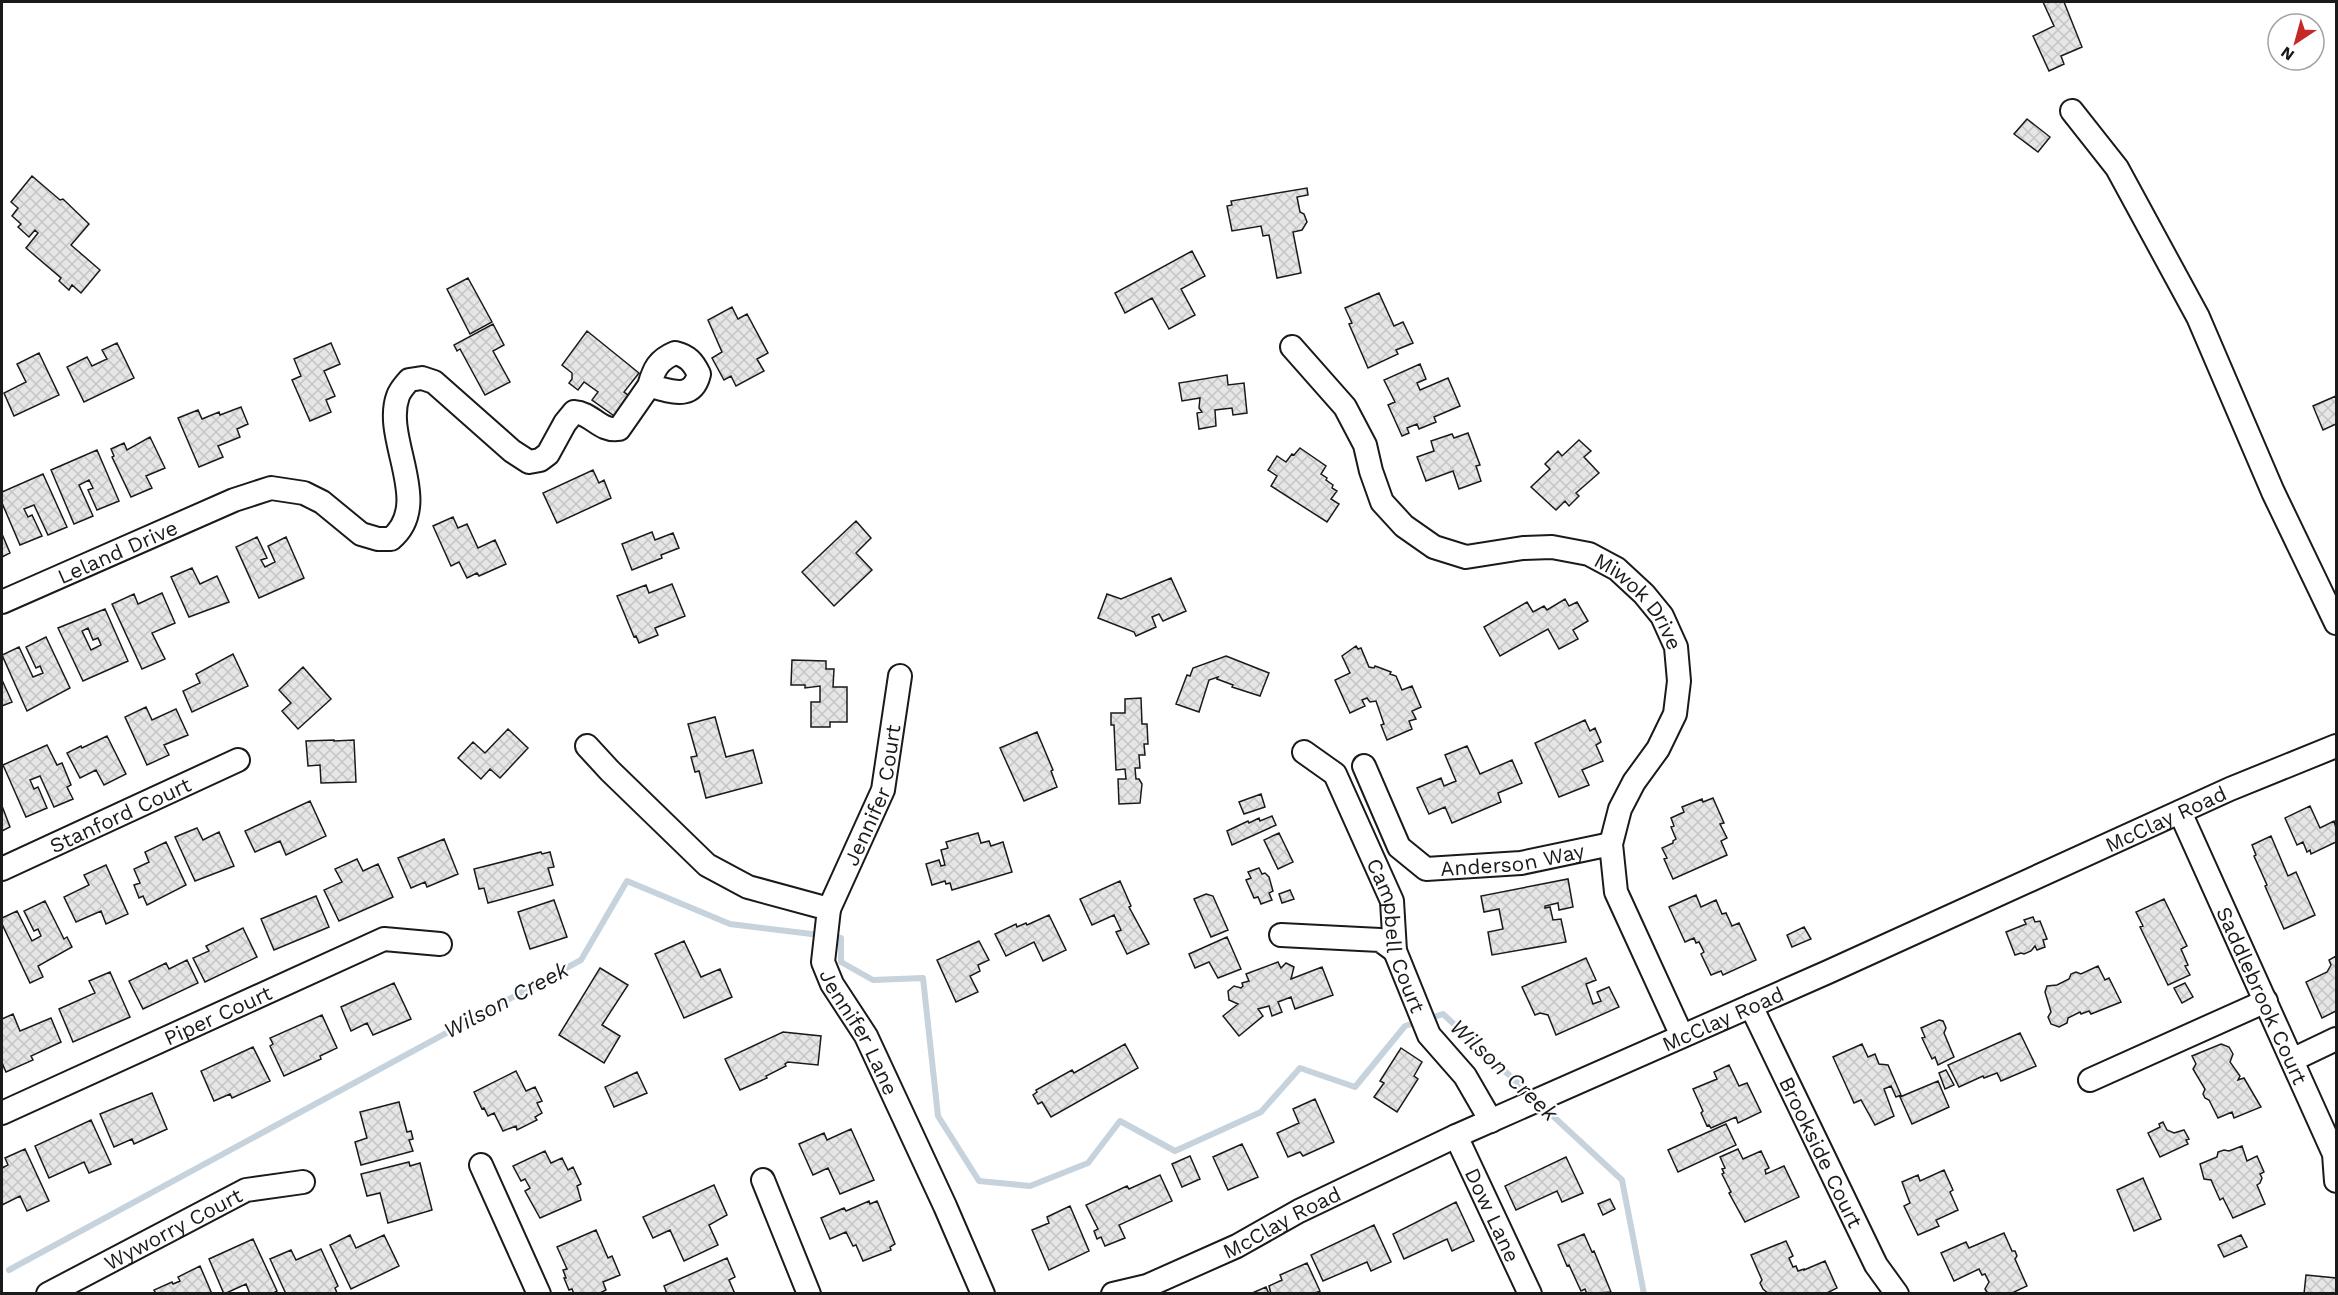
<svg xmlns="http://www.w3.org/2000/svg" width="2338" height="1295" font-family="'Work Sans',sans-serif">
  <defs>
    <pattern id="building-cross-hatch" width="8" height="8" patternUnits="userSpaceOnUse" patternTransform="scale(1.5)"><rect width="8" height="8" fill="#e6e6e6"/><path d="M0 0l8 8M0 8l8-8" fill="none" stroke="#c5c5c5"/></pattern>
  </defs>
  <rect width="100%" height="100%" fill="#fff"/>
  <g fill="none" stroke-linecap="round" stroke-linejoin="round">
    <path stroke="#c6d2dc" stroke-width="6" d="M830,936L841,938V962L873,980L923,978L938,1116L979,1181L1030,1186L1088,1163L1120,1121L1175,1151L1261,1112L1300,1068L1355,1087L1405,1026L1443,1014L1533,1097
      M1540,1104L1622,1180L1644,1294
      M9,1270L581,960L627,881L730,924L820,935"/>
  </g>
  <path fill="url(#building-cross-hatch)" stroke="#1a1a1a" stroke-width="1.5" fill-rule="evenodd" d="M2043,2H2064L2082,47L2061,56L2064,64L2049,71L2033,36L2054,26Z
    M2027,119L2050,137L2038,152L2014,134Z
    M32,176L60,200L63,199L89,224L71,245L100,270L81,293L72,285L69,290L59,281L61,278L26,248L38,233L35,230L29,237L18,227L21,224L12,216L18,208L11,202Z
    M1307,188L1308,195L1297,197L1300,212L1304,214L1307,222L1302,230L1293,232L1301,273L1277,278L1269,235L1263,236L1261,226L1232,231L1227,206L1232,205L1231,201Z
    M1192,251L1205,276L1181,289L1195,315L1169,329L1152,298L1125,313L1115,293Z
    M468,278L492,322L470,334L447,289Z
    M1379,293L1394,326L1403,322L1413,343L1396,350L1398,354L1368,368L1349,324L1352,323L1345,308Z
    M732,307L738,319L747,314L768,353L757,359L764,371L736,386L731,376L724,380L712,358L722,352L708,320Z
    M493,324L504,345L493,351L510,382L485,395L460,349L457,351L454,345Z
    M587,331L639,373L624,392L632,398L617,418L592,400L598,392L584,382L578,390L569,383L572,379V373L562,365Z
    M117,343L134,378L84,402L67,367L87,357L92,366L107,359L102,350Z
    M331,343L340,364L324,371L335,396L326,400L331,412L310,421L292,380L301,376L294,359Z
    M39,353L59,395L14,416L4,393L26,382L17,364Z
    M1420,364L1426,379L1417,383L1420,390L1448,378L1460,406L1434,417L1436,422L1419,429L1417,424L1407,428L1409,433L1402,436L1388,405L1395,402L1384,380Z
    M1227,375L1228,385L1244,383L1247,413L1233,415L1232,408L1215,410L1216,426L1199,429L1197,413L1202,412L1199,408L1200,398L1182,401L1179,383Z
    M2336,396V424L2323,430L2313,406Z
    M241,407L248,424L237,429L240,437L218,446L223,457L199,467L178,418L198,410L202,419L219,412L220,415Z
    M1468,433L1480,465L1476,466L1481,481L1459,489L1453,471L1426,481L1417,457L1434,451L1431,441L1452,434L1454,438Z
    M150,437L165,468L146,476L152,488L131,497L112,457L114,456L111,449L124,443L127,450Z
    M1579,440L1591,451L1584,457L1599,473L1576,493L1579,496L1569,506L1565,501L1556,510L1531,487L1550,469L1545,464L1558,451L1562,456Z
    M1300,448L1326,466L1321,474L1327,478L1326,480L1333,485L1332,488L1337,491L1331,499L1339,504L1327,522L1271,486L1277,476L1268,470L1277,456L1286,462L1292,454L1294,455Z
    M97,450L119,501L97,510L88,490L93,488L89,480L79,485L93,516L74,524L51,470Z
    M593,470L599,483L604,480L611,498L557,523L543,493Z
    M43,474L67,527L48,535L34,505L24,509L28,517L32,515L42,536L20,545L2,503V492Z
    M453,517L458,528L467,524L478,548L495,540L506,564L479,576L477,573L467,578L459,562L451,566L433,526Z
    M856,521L871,538L856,553L872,570L834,606L802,572Z
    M652,532L655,540L673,533L679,548L661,555L662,558L632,570L622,544Z
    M2,534L10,553L2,557Z
    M257,537L267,558L261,560L265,567L275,562L268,546L286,537L304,578L259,598L236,547Z
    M192,568L200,584L217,576L229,602L189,617L171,577Z
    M1171,578L1186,611L1163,621L1159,614L1152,617L1156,627L1136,636L1134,632L1098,618L1107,594L1121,599Z
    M672,584L685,616L655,628L658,635L639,643L636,636L634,637L617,596L646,585L649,593Z
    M162,593L175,623L152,633L165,659L142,669L112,604L134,594L138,604Z
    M1565,599L1569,606L1577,602L1588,621L1573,630L1578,639L1559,649L1548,629L1500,656L1484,627L1527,602L1533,612L1544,606L1547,610Z
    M105,609L128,661L83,681L58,628ZM88,628L93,640L98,638L101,645L91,650L82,631Z
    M46,637L70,688L27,711L2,655L19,647L33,677L43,673L40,666L36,668L26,647Z
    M1356,646L1358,649L1361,648L1369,667L1374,668L1375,666L1391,672L1390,674L1396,676L1402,690L1412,686L1421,707L1412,711L1416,719L1409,721L1412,729L1387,740L1381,725L1384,724L1376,701L1370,702L1367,698L1362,700L1365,706L1350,713L1335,680L1350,673L1342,656Z
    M233,654L248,686L192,712L183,691L200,683L196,674Z
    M1226,656L1269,673L1260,696L1232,687L1233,685L1217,679L1218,677L1209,680L1199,712L1176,704L1187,675L1190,676L1193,668Z
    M792,660L826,661V669H834L833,687H847V722H830V727H811V702H820V686L805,688V685H791Z
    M303,667L331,699L298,729L282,711L291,703L279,690Z
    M2,680L12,702L2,706Z
    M1141,698L1142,724H1147L1148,744H1144L1145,755H1139L1140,768H1135L1136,779H1139L1142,784L1140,803L1119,804L1118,779H1126L1125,769L1116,770L1114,725H1111V713H1125V699Z
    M146,707L152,720L176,709L188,735L164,745L169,755L147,765L125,717Z
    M715,717L726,757L753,750L762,783L706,798L699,771L695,772L691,757L697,756L688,724Z
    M1585,720L1590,731L1595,728L1601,742L1596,745L1603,761L1582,770L1589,785L1559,797L1535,743Z
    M508,729L528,748L500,778L490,769L481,779L458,758L473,742L485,753Z
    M1037,732L1053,770L1051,771L1057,787L1024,801L1000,748Z
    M107,736L126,774L104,785L96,770L80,778L67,753L81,746L82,748Z
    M334,740V741L354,740L356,782L321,783L320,765L308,766L306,741Z
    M47,745L57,765L62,763L71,785L67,787L73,799L54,807L40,776L30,780L34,789L38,787L47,808L26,817L3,765Z
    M1467,746L1480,774L1512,760L1522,783L1498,793L1501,802L1452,823L1445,807L1429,814L1417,788L1441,778L1444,786L1456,781L1445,755Z
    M1261,794L1265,807L1244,814L1239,802Z
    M1713,798L1724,823L1720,824L1727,838L1721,841L1727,855L1673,879L1664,859L1667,858L1662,848L1673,843V841L1676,839L1671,827L1674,826L1671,818L1684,812L1682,807L1702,799L1703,802Z
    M310,801L326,836L286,855L280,841L255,852L245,831Z
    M2,806L10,827L2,831Z
    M2310,806L2320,828L2334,821L2336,828V842L2311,854L2310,850L2307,852L2303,842L2297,845L2285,818Z
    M1272,816L1276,825L1232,845L1227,831L1248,821L1249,823L1259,818L1260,821Z
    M197,828L203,840L219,832L234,866L195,881L175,837Z
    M978,833L981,843L989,841L991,846L1003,842L1012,872L952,890L950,883L946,884L945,881L932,885L926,864L939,860L941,866L945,865L941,850L948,848L946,842Z
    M1279,833L1293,862L1278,869L1264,840Z
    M2271,836L2288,876L2296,872L2315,915L2284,929L2265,886L2267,885L2254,856L2256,855L2252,845Z
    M444,839L458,874L427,887L425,882L411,888L398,858Z
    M166,842L186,885L147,905L143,896L139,898L134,885L140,883L134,869L149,862L145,852Z
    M541,852L542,854L550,852L554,867L548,868L553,885L488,903L484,888L479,889L474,869Z
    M357,859L363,871L378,864L393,897L339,921L324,890L342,882L335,869Z
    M106,865L128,914L106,924L101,911L76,922L64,897L89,885L84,875Z
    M1259,868L1262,874L1265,873L1269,877L1273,891L1269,893L1272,900L1261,904L1258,897L1254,898L1246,880L1251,878L1248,872Z
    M1568,879L1573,907L1559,910L1558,903L1545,906V908L1550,907L1553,920L1561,919L1566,942L1492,955L1488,932L1503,929L1499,909L1484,912L1481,896Z
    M1120,881L1131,906L1129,907L1149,944L1127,954L1116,932L1121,930L1114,915L1092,925L1080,899Z
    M1290,890L1294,899L1282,903L1279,894Z
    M1206,894L1213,896L1228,930L1211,937L1194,899Z
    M1696,895L1701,907L1716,900L1722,914L1726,913L1732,926L1739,923L1756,960L1723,975L1721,971L1711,975L1701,954L1704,952L1699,942L1696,943L1694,938L1685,942L1669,907Z
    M316,896L329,927L274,950L261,919Z
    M2164,899L2187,946L2181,949L2188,965L2185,966L2190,975L2168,985L2140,927L2143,926L2136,912Z
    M554,900L567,937L530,949L518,912Z
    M45,901L64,939L67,937L72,947L38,966L43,977L30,983L2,924V918L17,911L32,941L41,936L38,929L34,931L24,911Z
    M1049,915L1066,950L1043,961L1034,942L1006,956L995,934L1016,924L1017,927L1026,923L1027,925Z
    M2033,917L2035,922L2040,921L2047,939L2043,940L2045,947L2037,950L2035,946L2031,951L2024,954L2021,953L2015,955L2006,932L2026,924L2024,920Z
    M1804,927L1811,939L1792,947L1787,935Z
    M243,928L257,957L205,982L193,958L209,951L206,946Z
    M1227,937L1241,969L1218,978L1209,962L1195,968L1189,954Z
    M684,941L701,977L720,969L732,997L684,1018L655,954Z
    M979,941L989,960L978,965L980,971L970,976L978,992L956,1002L937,960Z
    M2336,956V1011L2322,1018L2306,982L2327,972L2331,965L2329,960Z
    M1586,958L1596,980L1586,984L1593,1004L1601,1001L1597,992L1609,987L1619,1007L1556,1035L1548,1015L1540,1013L1535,1015L1522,987Z
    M187,960L198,983L143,1009L129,981L166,963L169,969Z
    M1278,962L1281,968L1286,963L1294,967L1291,979L1322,967L1333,995L1295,1009L1291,997L1278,1002L1282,1012L1272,1016L1269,1006L1258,1009L1263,1016L1239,1036L1223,1016L1238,1004L1229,1000L1228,991L1234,986L1241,988L1243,986L1242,983L1249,981L1246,974Z
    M2098,966L2105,980L2109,978L2121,1002L2091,1014L2089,1011L2081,1014L2080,1012L2068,1018L2067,1023L2059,1027L2051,1024L2048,1017L2051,1012L2045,992L2047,986L2057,985L2069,979L2071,974L2076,972L2081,974Z
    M600,968L628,985L602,1025L620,1036L604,1063L559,1035Z
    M110,972L130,1017L73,1042L59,1009L95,993L89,981Z
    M394,983L411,1019L373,1035L367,1023L351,1031L341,1007Z
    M2185,983L2193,997L2182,1003L2174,988Z
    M13,1014L20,1031L51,1018L61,1042L31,1056L33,1060L6,1072L2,1063V1019Z
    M322,1015L337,1048L320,1056L321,1059L284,1076L270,1046L273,1044L270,1038Z
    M1939,1020L1943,1021L1946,1028L1944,1033L1954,1057L1938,1065L1935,1057L1932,1059L1922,1038L1925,1037L1921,1028Z
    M783,1032L821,1036L818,1065L788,1062L785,1064L786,1066L766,1076L767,1078L740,1090L725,1059Z
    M2020,1033L2036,1066L2001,1081L1997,1073L1984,1078L1983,1076L1959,1087L1948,1065Z
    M1125,1044L1138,1068L1051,1117L1042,1102L1038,1104L1033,1095L1037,1092L1036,1090L1072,1070L1074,1073Z
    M1862,1044L1868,1057L1875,1054L1879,1064L1888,1065L1901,1095L1896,1097L1891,1086L1884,1089L1894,1116L1875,1125L1861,1100L1854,1103L1833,1057Z
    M2221,1044L2229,1047L2233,1054L2230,1062L2240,1076L2238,1080L2244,1078L2261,1107L2234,1118L2232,1112L2218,1118L2209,1100L2205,1098L2203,1094L2205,1089L2193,1069L2196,1064L2192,1056Z
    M253,1047L270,1081L232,1098L230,1094L214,1101L201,1071Z
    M1401,1048L1422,1062L1414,1076L1418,1079L1397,1112L1374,1097L1384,1083L1380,1081Z
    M1729,1065L1739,1086L1747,1083L1761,1112L1738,1123L1736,1117L1711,1128L1709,1125L1707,1126L1701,1113L1703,1111L1693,1089L1717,1079L1714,1072Z
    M1946,1070L1954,1085L1945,1089L1939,1073Z
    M516,1071L526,1091L535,1087L542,1101L537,1103L542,1113L535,1117L537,1120L517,1130L516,1126L503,1131L494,1113L488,1116L484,1108L482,1109L474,1092Z
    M637,1072L647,1093L614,1107L605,1087Z
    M1938,1081L1949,1107L1912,1124L1900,1097Z
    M152,1093L167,1129L134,1144L132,1139L114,1147L100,1114Z
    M1315,1099L1334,1142L1303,1156L1300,1152L1288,1157L1277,1133L1299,1123L1293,1109Z
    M399,1102L407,1132L411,1131L413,1139L409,1140L413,1151L361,1165L355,1142L367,1138L360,1112Z
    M91,1120L111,1164L89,1173L84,1162L49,1178L35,1146Z
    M2163,1122L2167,1130L2174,1133L2184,1130L2189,1139L2186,1140L2188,1144L2160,1157L2148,1133L2160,1127L2159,1124Z
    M1726,1124L1736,1145L1678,1172L1668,1150Z
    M851,1129L874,1180L840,1194L828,1168L813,1175L799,1144L824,1133L827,1140Z
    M1242,1144L1258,1177L1228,1190L1213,1157Z
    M2242,1146L2247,1161L2257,1156L2264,1172L2260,1174L2262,1178L2260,1183L2257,1185L2265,1204L2233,1218L2223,1198L2220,1200L2211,1180L2204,1179L2200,1164L2217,1157L2218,1152L2224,1150L2229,1151Z
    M25,1149L49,1201L27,1211L20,1196L2,1205V1168L8,1165L5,1158Z
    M1738,1149L1743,1159L1761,1151L1769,1168L1765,1170L1766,1174L1784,1166L1799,1197L1745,1222L1729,1193L1731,1192L1722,1174L1724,1173L1722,1169L1725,1168L1720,1157Z
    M545,1151L551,1163L562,1158L568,1170L573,1167L581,1184L577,1186L581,1200L540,1218L525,1191L530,1188L525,1179L521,1181L513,1166Z
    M1190,1156L1200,1179L1182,1187L1172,1164Z
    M1566,1157L1583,1193L1562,1202L1557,1191L1516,1210L1505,1186Z
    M409,1162L410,1166L420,1163L432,1210L388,1223L380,1193L367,1196L361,1174Z
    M1944,1170L1953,1190L1950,1192L1958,1210L1936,1220L1939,1226L1918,1235L1904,1206L1910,1203L1902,1182L1918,1175L1920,1181Z
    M1160,1175L1172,1201L1119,1225L1125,1238L1105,1246L1101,1237L1097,1239L1094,1231L1098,1229L1086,1205L1127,1186L1129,1189Z
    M2143,1178L2161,1219L2134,1231L2117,1190Z
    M714,1185L727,1215L709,1225L718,1245L684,1261L670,1230L653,1238L643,1217Z
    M1610,1199L1615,1209L1603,1215L1598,1204Z
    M869,1201L870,1204L877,1201L895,1244L890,1247L891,1250L863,1261L856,1245L853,1246L846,1232L830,1239L821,1218L844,1208L846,1211Z
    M1456,1202L1474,1241L1452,1251L1447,1239L1404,1259L1393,1234Z
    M1070,1206L1089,1251L1049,1270L1032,1230L1049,1223L1047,1217Z
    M1374,1225L1391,1262L1371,1271L1367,1262L1323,1281L1311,1255Z
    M596,1230L608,1258L612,1256L620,1275L603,1282L606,1290L598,1294H574L572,1289L569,1290L564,1278H566L563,1270L567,1269L557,1247Z
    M2004,1233L2012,1251H2015L2017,1256L2015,1259L2027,1286L2010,1294H1988L1985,1289L1989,1282L1985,1274L1982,1275L1979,1269L1954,1281L1941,1253L1966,1242L1969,1248Z
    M1584,1234L1592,1252L1594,1251L1611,1292L1587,1294L1585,1289L1581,1291L1569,1265L1567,1266L1558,1245Z
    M350,1235L356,1248L384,1235L399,1266L351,1289L330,1245Z
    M2241,1235L2247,1247L2224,1257L2218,1245Z
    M253,1239L277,1291L272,1294H250L246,1284L224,1294L209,1259Z
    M1786,1241L1793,1256L1789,1258L1793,1267L1796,1266L1798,1271L1804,1269V1270L1825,1261L1837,1288L1825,1294H1769L1763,1289L1760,1283L1762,1280L1751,1255Z
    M321,1249L338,1286L335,1288L337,1293L286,1294L270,1259L291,1250L296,1260Z
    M727,1258L735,1277L729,1280L735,1294H667L664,1286Z
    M1307,1263L1320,1291L1313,1294H1271L1269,1286L1282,1280L1280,1275Z
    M200,1266L212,1294H156L154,1290L172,1282L173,1284L180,1281L178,1277Z
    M2306,1275L2336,1278V1294H2304Z
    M1266,1287L1269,1294H1250Z"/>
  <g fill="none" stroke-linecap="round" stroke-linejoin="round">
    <defs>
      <g id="minor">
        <path d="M2072,111L2117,168L2198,317L2273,492L2336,623"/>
        <path id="s1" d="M1292,347L1345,407L1365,445L1371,471L1382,502L1404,526L1434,547L1466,557L1523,548L1552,547L1589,554L1617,569L1644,594L1662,616L1676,647L1679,681L1675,714L1658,749L1634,782L1620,809L1611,844L1616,892L1682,1036"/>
        <path id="s2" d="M2,602L234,500L271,488L304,493L322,502L361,534L378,539H391C434,503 382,439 398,396C400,390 405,385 409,380L422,378L434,382L512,451L529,462L540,460L548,454L565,423L574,412C592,413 600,432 619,429L649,386C670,390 692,402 699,374C693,362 688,356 675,353C658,360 654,369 649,386"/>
        <path id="s3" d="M587,746L610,771L707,865L748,887L829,909L823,962L832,984L866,1036L945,1206L983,1294"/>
        <path id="s4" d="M1304,752L1335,774L1392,901L1395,951L1429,1035L1465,1076L1491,1121"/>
        <path id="s5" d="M1364,766L1399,847L1426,869L1521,863L1611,844"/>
        <path id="s6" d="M2180,812L2334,1154L2336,1181"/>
        <path id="s7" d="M2,869L238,760"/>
        <path id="s8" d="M829,909L883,790L900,676"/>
        <path d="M1281,935L1380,940L1395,951"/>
        <path id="s9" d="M1751,1006L1876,1265L1897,1294"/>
        <path d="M2292,1060L2336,1039"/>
        <path d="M2090,1080L2266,1001"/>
        <path id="s10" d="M2,1113L384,939L440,944"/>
        <path id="s11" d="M1456,1136L1530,1294"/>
        <path d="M481,1165L539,1294"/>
        <path d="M763,1180L809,1294"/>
        <path id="s12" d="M48,1294L246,1190L303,1182"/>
        <path id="s13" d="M1113,1294L1147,1286L1237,1246L1299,1211L1456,1136L1828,972L2230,789L2336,746"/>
      </g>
    </defs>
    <use href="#minor" stroke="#1a1a1a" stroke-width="26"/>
    <use href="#minor" stroke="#fff" stroke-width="22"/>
  </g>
  <g text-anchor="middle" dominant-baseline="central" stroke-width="4.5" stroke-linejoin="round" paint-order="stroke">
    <g font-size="21" fill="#1a1a1a" stroke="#fff">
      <text stroke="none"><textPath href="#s2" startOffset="126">Leland Drive</textPath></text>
      <text stroke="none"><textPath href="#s1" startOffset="480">Miwok Drive</textPath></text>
      <text stroke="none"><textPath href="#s8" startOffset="123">Jennifer Court</textPath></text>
      <text stroke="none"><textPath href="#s7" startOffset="130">Stanford Court</textPath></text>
      <text stroke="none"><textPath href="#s13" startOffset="1156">McClay Road</textPath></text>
      <text stroke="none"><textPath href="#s5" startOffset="210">Anderson Way</textPath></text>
      <text stroke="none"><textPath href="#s4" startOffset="212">Campbell Court</textPath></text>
      <text stroke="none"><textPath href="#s6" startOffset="201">Saddlebrook Court</textPath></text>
      <text stroke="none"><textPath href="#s10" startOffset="237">Piper Court</textPath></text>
      <text stroke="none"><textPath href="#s13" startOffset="670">McClay Road</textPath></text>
      <text stroke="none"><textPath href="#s3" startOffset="432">Jennifer Lane</textPath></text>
      <text stroke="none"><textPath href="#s9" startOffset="162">Brookside Court</textPath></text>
      <text stroke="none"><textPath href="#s11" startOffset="87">Dow Lane</textPath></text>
      <text stroke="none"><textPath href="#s13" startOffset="184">McClay Road</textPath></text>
      <text stroke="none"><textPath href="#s12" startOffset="141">Wyworry Court</textPath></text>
    </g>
    <g font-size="22" font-style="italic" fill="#1a1a1a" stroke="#fff">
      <text transform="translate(506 1000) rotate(-28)">Wilson Creek</text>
      <text transform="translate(1504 1070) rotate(43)">Wilson Creek</text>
    </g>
  </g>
  <rect width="2338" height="1295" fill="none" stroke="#1a1a1a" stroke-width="6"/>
  <g transform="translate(2296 42) rotate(216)"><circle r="28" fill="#ffffff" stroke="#a3a3a3" stroke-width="1.5"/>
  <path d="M0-4.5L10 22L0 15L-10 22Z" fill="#c62828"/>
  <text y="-9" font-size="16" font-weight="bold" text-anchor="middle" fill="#1a1a1a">N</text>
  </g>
</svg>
